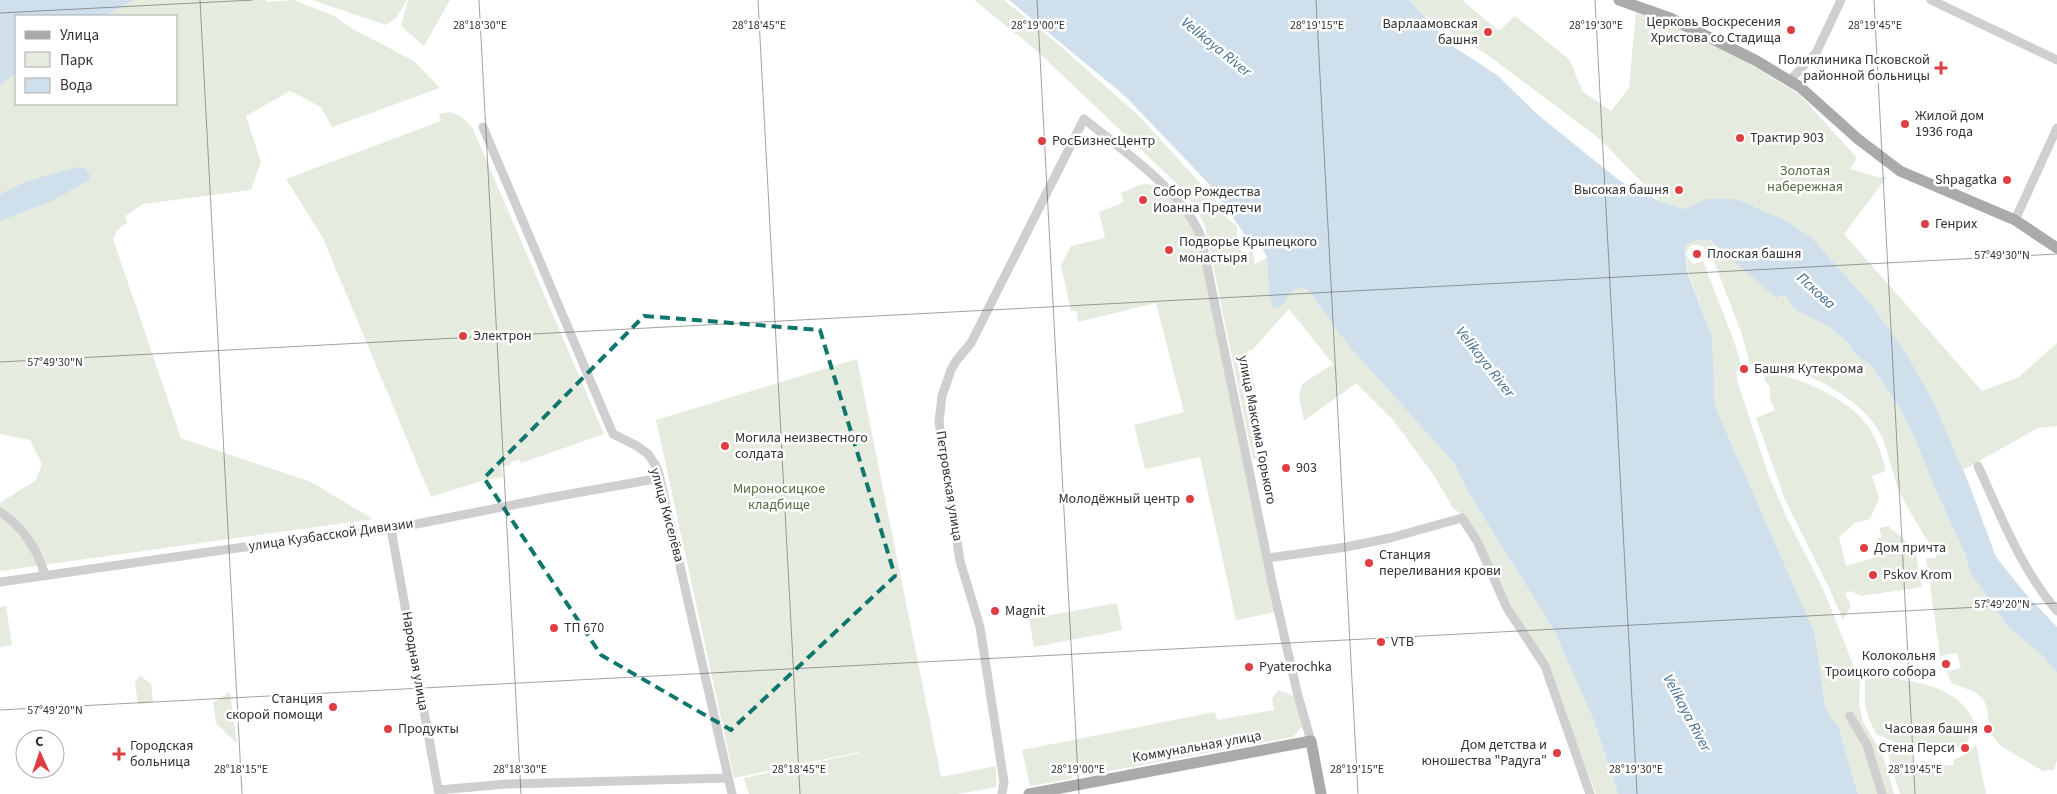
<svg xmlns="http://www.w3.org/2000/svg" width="2057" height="794" font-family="'Source Sans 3',sans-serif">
  <rect width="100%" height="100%" fill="#fff"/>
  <path fill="#e5ebdf" d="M134,0H266L267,2L294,0L334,16L353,29L414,61L440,88L332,127L321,107L290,91L246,116L261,162L251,190L143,204L125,216L127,223L117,230L113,239L181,438L311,482L373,519L0,571V503L36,480L42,464L30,440L0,434V85L16,73V104H176V16H104Z
    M312,0H407L396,18L386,25Z
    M408,0H450L424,46L401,26Z
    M974,0H1004L1051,38L1139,116L1220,205L1227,218L1237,226V247L1243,252H1253L1255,264L1267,257L1269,293L1280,308L1291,292L1300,286L1308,290L1348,345L1454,463L1469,494L1554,630L1594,721L1618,794H1596L1555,690L1465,517L1453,508L1433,474L1393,420L1356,383L1304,421L1299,397L1302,384L1333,364L1289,309L1253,349L1247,351L1257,397L1249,410L1257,458L1253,460L1205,226L1194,205L1177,184L1036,50Z
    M1409,0H1462L1499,31L1515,16L1569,59L1583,92L1611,111L1629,88L1636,10L1673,23L1729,51L1800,95L1857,158L1850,169L1877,177H1887L1844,234L1982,391L2019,377L2057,343V426L2038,428L1963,470L1933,401L1906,353L1874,308L1812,238L1705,199L1684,209L1661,202L1600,139L1489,56L1425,16Z
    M449,112C460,115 466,119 473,129L604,434L521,463L520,460L510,462V465L501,467L503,477L484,480L431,497L323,238L286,179L441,121L439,114Z
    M1147,184C1172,188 1187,216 1198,237L1280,611L1236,620L1200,457L1145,469L1134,425L1184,412L1156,303L1078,322L1076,310L1071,311L1061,265L1071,246L1105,238L1099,212L1124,202L1121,193L1139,185Z
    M1695,240H1709L1780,296H1786L1794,309L1831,328L1846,341L1855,354L1871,365L1900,409L1915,439L1933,484L1965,554L1970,572L2008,627L2044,657L2057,673V760L2054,770L2043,771L2001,746L1990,733L1992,728C1987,722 1988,715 1987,708C1983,691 1965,689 1951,683L1947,671L1961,668L1957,653L1940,656L1926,558H1935L1938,552L1937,549L1931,546C1918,525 1903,503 1895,479C1890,466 1888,452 1883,439C1869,406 1824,380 1791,370C1778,366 1763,367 1750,364L1742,335L1710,251L1707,252C1703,245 1698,243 1690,246L1686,253L1685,247L1690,242Z
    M1686,256L1694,264L1703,261L1734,341L1741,364L1736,372L1738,384L1769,476L1787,518L1824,591L1860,682L1859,704L1863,722L1877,745H1880L1894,794H1858L1838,725L1830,717L1825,705L1815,634L1715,406L1712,337L1688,271Z
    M857,359L941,777L996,766V787L958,794H749L744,778L859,753L863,765L859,752L734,778L656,420Z
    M1766,372C1798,376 1848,398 1867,425C1877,438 1882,455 1886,471L1872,476L1879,499L1870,519L1855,523L1839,537L1846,566L1880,556L1875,540L1882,537L1879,528L1888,526L1915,549L1922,587L1861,596L1851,591L1845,593L1851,606L1843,620L1829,588L1785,500L1756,418L1775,410L1770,399V387L1764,379Z
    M1117,603L1122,630L1034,647L1029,619Z
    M6,606L12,645L0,647V607Z
    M141,676L151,684L153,702L138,704L135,682L138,677Z
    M1877,676C1915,682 1965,685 1977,730L1971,733L1966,744C1934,759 1911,752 1882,736L1877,735C1865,714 1864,704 1865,680Z
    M1278,690L1298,698L1303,726L1293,737L1104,772L1092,763L1077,766L1071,779L1030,786L1022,750L1215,712L1217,720L1274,710L1272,699Z
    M230,692L237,744L216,723L213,703Z
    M1885,744L1912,756L1913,764H1921L1922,761L1937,762L1938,766L1954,765L1953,760L1970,752L1976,744L1986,794H1900Z"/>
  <path fill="#cfe0ec" d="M0,0H134L104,16H16V73L0,85Z
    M1009,0H1409L1454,47L1497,75L1538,115L1620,181L1661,202L1684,209L1705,199H1736L1786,221L1812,238L1874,308L1906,353L1933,401L1967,479L1996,557L2025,593L2057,627V673L2044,657L2008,627L1970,572L1965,554L1933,484L1915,439L1900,409L1871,365L1855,354L1846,341L1831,328L1794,309L1786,296H1780L1776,298L1710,240C1699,241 1693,238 1685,247L1687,271L1712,337L1715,406L1815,634L1825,705L1830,717L1838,725L1858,794H1618L1594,721L1554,630L1469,494L1454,463L1348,345L1308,290L1300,287L1291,292L1280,308L1273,307L1269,293L1267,257L1262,248L1250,242L1210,185L1126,97Z
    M77,167L85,168L90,175L89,180L54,200L0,221V195L2,193L28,181Z"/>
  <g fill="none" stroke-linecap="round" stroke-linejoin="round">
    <path stroke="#cfcfcf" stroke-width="9" d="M1931,0L2057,60
      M1790,80L1816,53L1841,0
      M483,127L613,434L637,446L648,454L656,466L659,474L732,794
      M2015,220L2057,128
      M1978,466C2001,516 2021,569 2057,611
      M0,512C24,527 37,549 45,575
      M391,529L439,794
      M1268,558L1346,547L1390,538L1462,518L1477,541L1507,608L1545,666L1590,794
      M0,582L237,548L391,529L548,498L660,478
      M1850,716L1867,745L1882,794
      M439,790L506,784L728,778
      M1002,794L1004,782L980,627L960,561L939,422L942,396L951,370L956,361L971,343L1084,119C1120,148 1185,193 1201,237L1273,587L1297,692L1311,741"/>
    <path stroke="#aaa" stroke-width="11" d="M1619,0L1670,18L1755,60L1800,87L1858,139L1900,171L2015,220L2057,248
      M1029,794L1311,741L1321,794"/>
  </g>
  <path fill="none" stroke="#0f766e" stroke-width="4" stroke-dasharray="10 6" stroke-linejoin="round" d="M644,316L820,330L895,576L731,730L601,655L484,478Z"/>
  <path fill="none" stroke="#323232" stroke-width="1" stroke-opacity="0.45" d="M200,0L242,794M479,0L521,794M758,0L800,794M1037,0L1079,794M1316,0L1358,794M1595,0L1637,794M1874,0L1915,794M0,13L253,0M0,362L2057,254M0,710L2057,603"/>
  <g fill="#df3f42" stroke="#fff" stroke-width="2">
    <circle cx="1791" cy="30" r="5"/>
    <circle cx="1488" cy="32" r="5"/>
    <path d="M1938.5 60.5h5v5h5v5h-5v5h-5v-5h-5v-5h5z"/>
    <circle cx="1905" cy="124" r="5"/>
    <circle cx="1740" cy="138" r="5"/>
    <circle cx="1042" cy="141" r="5"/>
    <circle cx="2007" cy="180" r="5"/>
    <circle cx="1679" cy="190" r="5"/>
    <circle cx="1143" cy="200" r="5"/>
    <circle cx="1925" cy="224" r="5"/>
    <circle cx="1169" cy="250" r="5"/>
    <circle cx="1697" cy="254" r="5"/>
    <circle cx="463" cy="336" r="5"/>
    <circle cx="1744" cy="369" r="5"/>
    <circle cx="725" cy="446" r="5"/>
    <circle cx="1286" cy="468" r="5"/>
    <circle cx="1190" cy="499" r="5"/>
    <circle cx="1864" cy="548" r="5"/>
    <circle cx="1369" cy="563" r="5"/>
    <circle cx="1873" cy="575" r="5"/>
    <circle cx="995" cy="611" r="5"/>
    <circle cx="554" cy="628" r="5"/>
    <circle cx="1381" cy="642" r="5"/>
    <circle cx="1946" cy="664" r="5"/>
    <circle cx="1249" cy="667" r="5"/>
    <circle cx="333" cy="707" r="5"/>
    <circle cx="388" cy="729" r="5"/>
    <circle cx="1988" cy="729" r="5"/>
    <circle cx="1965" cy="748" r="5"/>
    <circle cx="1557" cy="753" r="5"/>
    <path d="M116.5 746.5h5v5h5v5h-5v5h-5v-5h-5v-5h5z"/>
  </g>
  <g text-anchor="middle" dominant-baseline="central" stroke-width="5" stroke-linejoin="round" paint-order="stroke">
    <g font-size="14" fill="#323232" stroke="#fff" text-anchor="start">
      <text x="1781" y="22" text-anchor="end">Церковь Воскресения<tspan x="1781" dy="16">Христова со Стадища</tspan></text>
      <text x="1478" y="24" text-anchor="end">Варлаамовская<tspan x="1478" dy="16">башня</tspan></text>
      <text x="1930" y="60" text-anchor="end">Поликлиника Псковской<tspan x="1930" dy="16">районной больницы</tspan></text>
      <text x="1915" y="116">Жилой дом<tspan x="1915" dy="16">1936 года</tspan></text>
      <text x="1750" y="138">Трактир 903</text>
      <text x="1052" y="141">РосБизнесЦентр</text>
      <text x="1997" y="180" text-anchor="end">Shpagatka</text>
      <text x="1669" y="190" text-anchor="end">Высокая башня</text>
      <text x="1153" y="192">Собор Рождества<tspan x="1153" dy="16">Иоанна Предтечи</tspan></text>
      <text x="1935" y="224">Генрих</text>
      <text x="1179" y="242">Подворье Крыпецкого<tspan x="1179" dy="16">монастыря</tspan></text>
      <text x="1707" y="254">Плоская башня</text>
      <text x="473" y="336">Электрон</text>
      <text x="1754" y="369">Башня Кутекрома</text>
      <text x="735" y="438">Могила неизвестного<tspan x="735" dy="16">солдата</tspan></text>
      <text x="1296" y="468">903</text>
      <text x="1180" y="499" text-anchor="end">Молодёжный центр</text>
      <text x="1874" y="548">Дом причта</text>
      <text x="1379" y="555">Станция<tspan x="1379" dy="16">переливания крови</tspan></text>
      <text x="1883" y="575">Pskov Krom</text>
      <text x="1005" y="611">Magnit</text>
      <text x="564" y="628">ТП 670</text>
      <text x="1391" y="642">VTB</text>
      <text x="1936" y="656" text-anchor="end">Колокольня<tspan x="1936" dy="16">Троицкого собора</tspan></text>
      <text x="1259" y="667">Pyaterochka</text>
      <text x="323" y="699" text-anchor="end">Станция<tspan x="323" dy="16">скорой помощи</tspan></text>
      <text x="398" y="729">Продукты</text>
      <text x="1978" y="729" text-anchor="end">Часовая башня</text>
      <text x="1547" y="745" text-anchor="end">Дом детства и<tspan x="1547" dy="16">юношества "Радуга"</tspan></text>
      <text x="130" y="746">Городская<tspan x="130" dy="16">больница</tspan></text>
      <text x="1955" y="748" text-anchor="end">Стена Перси</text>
    </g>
    <g font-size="14" fill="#536d41" stroke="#fff">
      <text x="1805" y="171">Золотая<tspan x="1805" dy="16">набережная</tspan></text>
      <text x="779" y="489">Мироносицкое<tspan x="779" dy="16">кладбище</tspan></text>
    </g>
    <g font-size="14" fill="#323232" stroke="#fff">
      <text transform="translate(1257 430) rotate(79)">улица Максима Горького</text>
      <text transform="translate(949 486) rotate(81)">Петровская улица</text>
      <text transform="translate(667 515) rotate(75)">улица Киселёва</text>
      <text transform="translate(331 535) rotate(-8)">улица Кузбасской Дивизии</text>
      <text transform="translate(415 661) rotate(80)">Народная улица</text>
      <text transform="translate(1197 747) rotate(-10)">Коммунальная улица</text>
    </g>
    <g font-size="15" font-style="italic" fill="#426f93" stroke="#fff">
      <text transform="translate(1216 47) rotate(39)">Velikaya River</text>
      <text transform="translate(1816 291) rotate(42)">Пскова</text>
      <text transform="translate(1485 362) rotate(52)">Velikaya River</text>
      <text transform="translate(1687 713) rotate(62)">Velikaya River</text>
    </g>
  </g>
  <g font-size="12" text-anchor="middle" fill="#323232" stroke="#fff" stroke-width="5" stroke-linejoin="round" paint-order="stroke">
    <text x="480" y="29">28°18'30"E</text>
    <text x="759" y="29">28°18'45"E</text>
    <text x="1038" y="29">28°19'00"E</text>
    <text x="1317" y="29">28°19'15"E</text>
    <text x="1596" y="29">28°19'30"E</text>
    <text x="1875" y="29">28°19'45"E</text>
    <text x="2002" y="259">57°49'30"N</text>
    <text x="55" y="366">57°49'30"N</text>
    <text x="2002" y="608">57°49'20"N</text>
    <text x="55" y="714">57°49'20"N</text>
    <text x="241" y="773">28°18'15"E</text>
    <text x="520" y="773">28°18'30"E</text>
    <text x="799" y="773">28°18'45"E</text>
    <text x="1078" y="773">28°19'00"E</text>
    <text x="1357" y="773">28°19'15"E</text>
    <text x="1636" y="773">28°19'30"E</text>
    <text x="1915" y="773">28°19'45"E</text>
  </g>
  <rect x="15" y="15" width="162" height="90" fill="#ffffff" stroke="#adadad"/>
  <rect x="25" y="31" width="25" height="8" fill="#aaaaaa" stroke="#adadad"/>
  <text x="60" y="40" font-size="15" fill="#323232">Улица</text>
  <rect x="25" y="52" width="25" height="15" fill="#e5ebdf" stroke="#adadad"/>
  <text x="60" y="65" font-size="15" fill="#323232">Парк</text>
  <rect x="25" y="78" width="25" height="15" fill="#cfe0ec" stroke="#adadad"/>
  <text x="60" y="90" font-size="15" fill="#323232">Вода</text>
  <g transform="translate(40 754) rotate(357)"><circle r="24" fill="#ffffff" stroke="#adadad"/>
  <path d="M0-4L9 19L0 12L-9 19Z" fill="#df3f42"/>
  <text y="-8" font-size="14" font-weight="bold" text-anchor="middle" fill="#323232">С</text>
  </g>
</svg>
